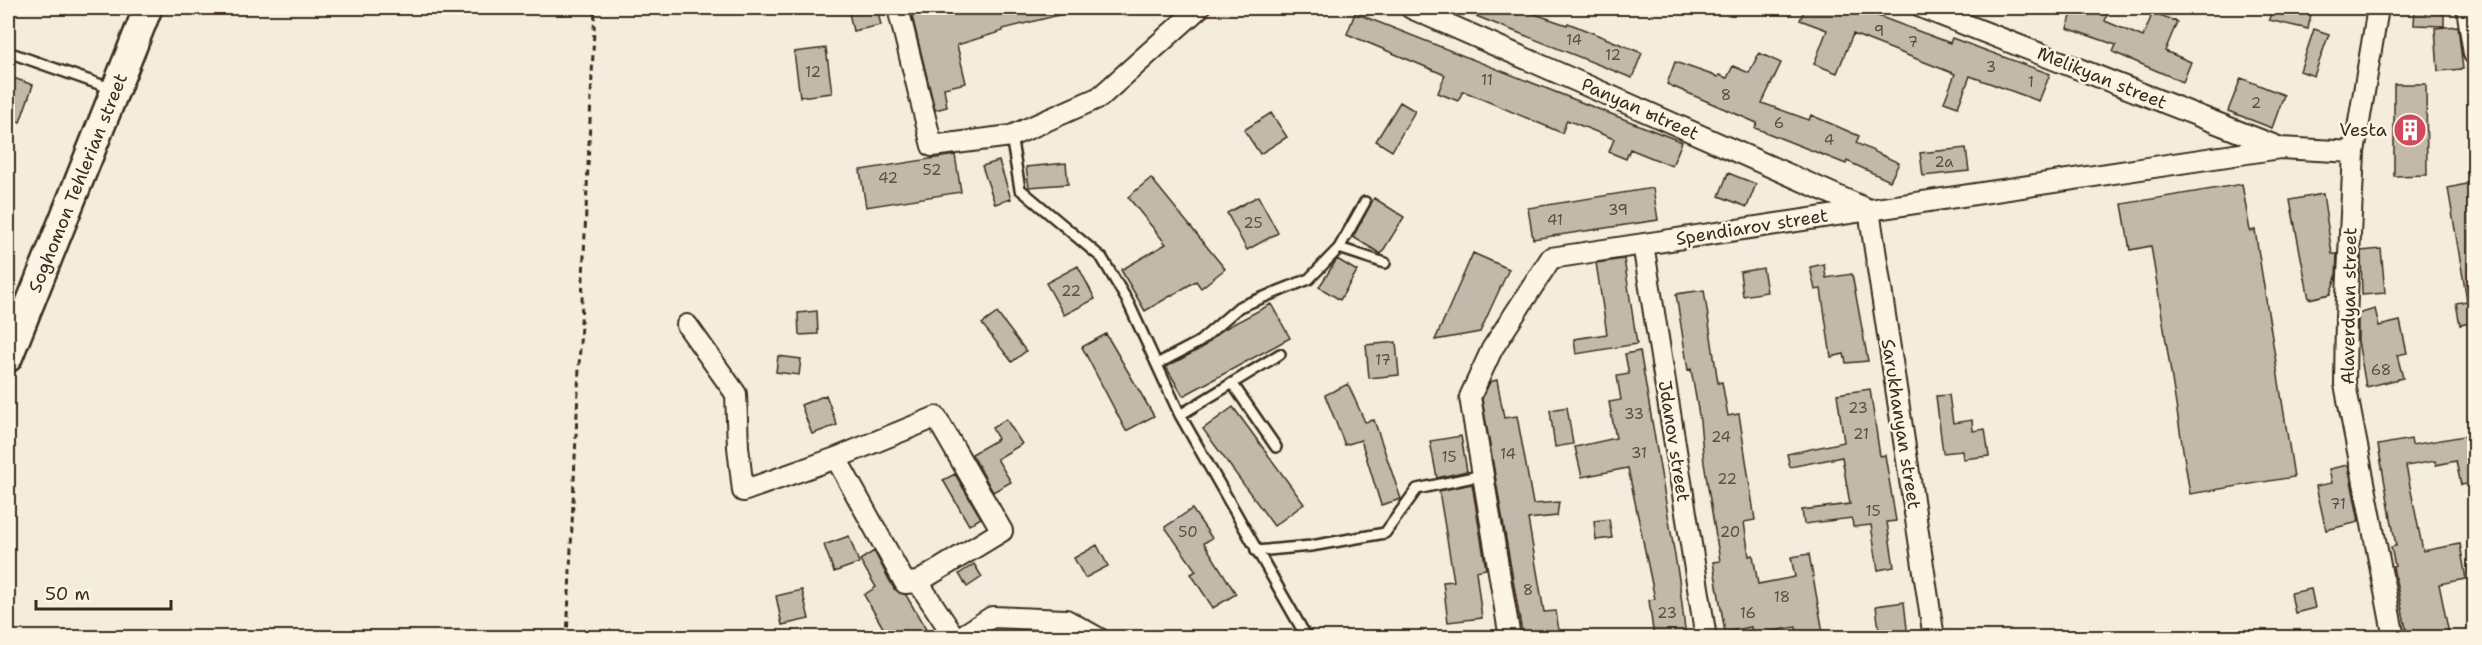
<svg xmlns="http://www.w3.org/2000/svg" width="2482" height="645" font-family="'Shantell Sans',sans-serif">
  <rect width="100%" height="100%" fill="#f4eddd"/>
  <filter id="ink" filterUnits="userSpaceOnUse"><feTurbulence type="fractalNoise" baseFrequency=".0167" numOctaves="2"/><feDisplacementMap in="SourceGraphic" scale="12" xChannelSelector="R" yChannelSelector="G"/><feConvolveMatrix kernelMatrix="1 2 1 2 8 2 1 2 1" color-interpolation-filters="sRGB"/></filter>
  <g filter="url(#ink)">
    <path fill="#c3b9aa" stroke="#3b2a1e" stroke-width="1.5" d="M848,8H877L881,25L853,31Z
      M910,8H1066L1067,13L1003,29V31L957,45L966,83L944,88L947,107L935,110Z
      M1456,8H1517L1567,25L1568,23L1642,53L1632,78Z
      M1805,8H1857L1950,43L1952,38L2050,74L2039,101L1970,76L1958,107L1944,102L1955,74L1853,34L1837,73L1814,64L1827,30L1800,20Z
      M2074,8H2084L2107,15L2105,21L2143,37L2153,12L2177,22L2165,51L2191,62L2183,82L2113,52L2116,45L2067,28Z
      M2272,8L2311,14L2308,29L2269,20Z
      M2415,8H2444V26L2414,25Z
      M1355,13L1682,142L1672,166L1630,149L1626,159L1609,152L1614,139L1567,120L1562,133L1463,91L1458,101L1438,93L1445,75L1347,34Z
      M2458,26L2463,69L2438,71L2435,28Z
      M2314,29L2329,34L2314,76L2300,71Z
      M826,48L832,93L800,97L794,52Z
      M1759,53L1781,63L1762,103L1809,120L1811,115L1859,136L1856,143L1899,163L1890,181L1847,161L1846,164L1755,128L1757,123L1667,84L1675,62L1718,77L1719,75L1727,78L1733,66L1749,73Z
      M8,76L33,85L20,122L8,118Z
      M2241,78L2284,95L2272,128L2228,111Z
      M2394,84H2426L2427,175L2394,176Z
      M1400,102L1415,111L1392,151L1376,141Z
      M1271,113L1287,137L1260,154L1244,130Z
      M1966,148L1969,171L1923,176L1920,153Z
      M955,155L961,192L866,207L860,170Z
      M999,161L1011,199L995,204L982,166Z
      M1066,163L1068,184L1029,187L1026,167Z
      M1728,173L1756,184L1747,207L1719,196Z
      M1151,178L1225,269L1201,288L1196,281L1145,311L1121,270L1166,244L1128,197Z
      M2475,182V322L2460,325L2456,303L2467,301L2448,188Z
      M2242,184L2250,231L2255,230L2294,477L2190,494L2151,246L2130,250L2122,204Z
      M1653,188L1658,220L1533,239L1528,208Z
      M2323,194L2332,254H2337L2336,277L2330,294L2309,299L2290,200Z
      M1258,196L1278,233L1247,250L1227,213Z
      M1374,198L1404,217L1381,254L1353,237Z
      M2381,249L2385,293L2362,295L2361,251Z
      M1473,253L1509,269L1490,310L1480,332L1435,340Z
      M1337,259L1357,271L1340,300L1319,287Z
      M1624,259L1637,344L1576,354L1574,339L1607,334L1596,263Z
      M1824,264L1826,278L1852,274L1868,361L1846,363L1844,354L1831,357L1821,289L1815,290L1810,267Z
      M1078,266L1095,299L1064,315L1046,283Z
      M1763,268L1767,292L1743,296L1740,272Z
      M1704,290L1718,383L1722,382L1728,416L1739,414L1755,520L1744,522L1749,556L1753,555L1758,584L1795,577L1791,557L1809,554L1824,638H1798L1796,627L1752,635L1751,627L1725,632L1713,562L1720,561L1704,463L1700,421L1691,369L1688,370L1676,294Z
      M1271,304L1290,338L1183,396L1166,367L1202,348L1222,330Z
      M2375,309L2379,326L2400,321L2407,353L2397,355L2403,378L2366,387L2358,341V314Z
      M817,311L818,334L799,335L798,313Z
      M997,313L1026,351L1012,362L982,324Z
      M1106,334L1154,416L1126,431L1082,347Z
      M1396,342L1399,375L1369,378L1366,345Z
      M1640,351L1679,579L1686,638H1654L1649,600L1655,599L1628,468L1582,477L1575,447L1616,438L1609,402L1621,400L1617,376L1629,374L1625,354Z
      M778,356L801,359L799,375L776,372Z
      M1497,380L1504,418L1517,416L1533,504L1559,502L1557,516L1528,519L1544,612L1556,611L1560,638H1523L1482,399L1490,382Z
      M1348,384L1365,422L1374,420L1401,499L1381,505L1361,440L1345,445L1325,395Z
      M1870,389L1880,456L1885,455L1896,521L1887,522L1894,567L1878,570L1871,525L1853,527L1852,518L1804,524L1802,510L1850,504L1842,457L1790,467L1787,454L1844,442L1837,394Z
      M826,395L837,425L812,434L801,405Z
      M1949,395L1953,423L1972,420L1973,431L1985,429L1989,456L1963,459L1962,451L1943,453L1936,396Z
      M1233,407L1304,504L1274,526L1203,429Z
      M1567,407L1573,444L1555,447L1550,410Z
      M1006,419L1022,444L997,459L1011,482L993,492L972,454L998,439L992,428Z
      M2470,435L2475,461V483L2461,485L2456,461L2436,465L2435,461L2406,466L2423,551L2460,544L2466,579L2439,584L2449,634L2408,638L2393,567L2395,566L2391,547L2396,546L2378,445L2411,439L2412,445Z
      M1461,436L1467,471L1437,478L1430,441Z
      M2348,465L2359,522L2326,530L2316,486L2332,483L2329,469Z
      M955,474L981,518L969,525L943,480Z
      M1472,484L1486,569L1476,571L1482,618L1448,622L1443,582L1454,581L1439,491Z
      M1192,509L1212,538L1204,543L1236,594L1213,608L1191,574L1196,571L1165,527Z
      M1609,519L1612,538L1596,540L1594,521Z
      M849,536L859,563L834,572L824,545Z
      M1097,545L1108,566L1085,578L1074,558Z
      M874,551L894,589L906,595L931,638H889L864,595L876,587L860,560Z
      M974,564L982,577L967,587L959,574Z
      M2311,589L2315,608L2295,613L2291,593Z
      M802,590L809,619L782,625L776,596Z
      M1904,602L1908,638H1880L1876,606Z"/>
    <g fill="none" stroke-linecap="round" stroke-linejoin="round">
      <defs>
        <path id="lane" d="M8,52L113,89
          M1011,136L1020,189L1102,258L1128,302L1180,415L1307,638
          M1339,248L1385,263
          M8,304L24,312
          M1157,364L1199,342L1239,307L1309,279L1339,248L1365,202
          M1232,383L1276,447
          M1180,415L1280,354
          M1256,551L1311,546L1385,533L1417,489L1483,475"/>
        <path id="street" d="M898,8L932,146L1011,136L1100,97L1199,8
          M1411,8L1869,210L1934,638
          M1923,8L2278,147
          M2378,8L2354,152L2346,317L2345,384L2394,638
          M2467,8L2474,54
          M1643,244L1706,638
          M687,325L736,394L738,447L743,491L836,458
          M936,417L1002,531L918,582L905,583L836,458Z
          M918,582L955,638
          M959,638L992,617L1066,620L1098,638
          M1510,638L1470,397L1492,349L1551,258L2280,148L2354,152"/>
        <path id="secondary" d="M8,358L148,8"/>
      </defs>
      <use href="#lane" stroke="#3b2a1e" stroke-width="14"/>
      <use href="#street" stroke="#3b2a1e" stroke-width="24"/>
      <use href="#secondary" stroke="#3b2a1e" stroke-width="32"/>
      <path stroke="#3b2a1e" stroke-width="3" stroke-dasharray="6 4.5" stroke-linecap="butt" d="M567,638L595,8"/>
      <use href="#lane" stroke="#fcf5e5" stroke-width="9"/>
      <use href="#street" stroke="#fcf5e5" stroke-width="20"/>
      <use href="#secondary" stroke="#fcf5e5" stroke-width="27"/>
    </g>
  </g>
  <defs>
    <symbol id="building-disc" viewBox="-11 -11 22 22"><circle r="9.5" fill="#d1495b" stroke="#fcf5e5"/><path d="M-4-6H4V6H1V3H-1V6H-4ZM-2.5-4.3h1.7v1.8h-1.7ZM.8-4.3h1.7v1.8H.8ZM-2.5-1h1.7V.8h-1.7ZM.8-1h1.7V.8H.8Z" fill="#fff"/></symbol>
  </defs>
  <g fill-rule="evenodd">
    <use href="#building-disc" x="2391" y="111" width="38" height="38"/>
  </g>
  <g text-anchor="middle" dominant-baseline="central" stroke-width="5" stroke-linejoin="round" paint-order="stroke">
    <g font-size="15" fill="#5d4e41">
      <text x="1879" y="31">9</text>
      <text x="1574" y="40">14</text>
      <text x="1913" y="42">7</text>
      <text x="1613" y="55">12</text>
      <text x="1991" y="67">3</text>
      <text x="813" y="72">12</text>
      <text x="1487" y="80">11</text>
      <text x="2031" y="82">1</text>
      <text x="1726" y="95">8</text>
      <text x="2256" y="103">2</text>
      <text x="1779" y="123">6</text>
      <text x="1829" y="140">4</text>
      <text x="1944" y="162">2a</text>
      <text x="932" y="170">52</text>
      <text x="888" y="178">42</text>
      <text x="1618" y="210">39</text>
      <text x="1555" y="220">41</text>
      <text x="1253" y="223">25</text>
      <text x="1071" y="291">22</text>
      <text x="1383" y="360">17</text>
      <text x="2381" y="370">68</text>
      <text x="1858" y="408">23</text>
      <text x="1634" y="414">33</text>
      <text x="1861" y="434">21</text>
      <text x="1721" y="437">24</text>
      <text x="1639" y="453">31</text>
      <text x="1508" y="454">14</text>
      <text x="1449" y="457">15</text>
      <text x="1727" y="479">22</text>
      <text x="2338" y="504">71</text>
      <text x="1873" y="511">15</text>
      <text x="1188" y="532">50</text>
      <text x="1730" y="532">20</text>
      <text x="1528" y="590">8</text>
      <text x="1782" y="597">18</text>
      <text x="1667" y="613">23</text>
      <text x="1748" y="613">16</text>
    </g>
    <g font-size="18" fill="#3b2a1e" stroke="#fcf5e5">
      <text transform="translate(2102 78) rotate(22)">Melikyan street</text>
      <text transform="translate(1640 109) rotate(24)">Panyan ыtreet</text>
      <text transform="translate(78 183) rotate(-68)">Soghomon Tehlerian street</text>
      <text transform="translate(1752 227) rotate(-9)">Spendiarov street</text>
      <text transform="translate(2349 306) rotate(-89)">Alaverdyan street</text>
      <text transform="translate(1901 424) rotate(81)">Sarukhanyan street</text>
      <text transform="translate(1674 441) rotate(81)">Jdanov street</text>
    </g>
    <g font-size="18" fill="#3b2a1e" stroke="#fcf5e5" text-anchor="end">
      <text x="2387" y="130">Vesta</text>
    </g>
  </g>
  <rect width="2482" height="645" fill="none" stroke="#fcf5e5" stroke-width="30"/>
  <rect x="15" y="15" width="2452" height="615" fill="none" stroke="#3b2a1e" stroke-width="2" filter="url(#ink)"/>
  <path d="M36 600v9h135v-9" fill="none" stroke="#3b2a1e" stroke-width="3"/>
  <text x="45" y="600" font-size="18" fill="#3b2a1e" stroke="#fcf5e5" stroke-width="4.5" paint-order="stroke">50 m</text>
</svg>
